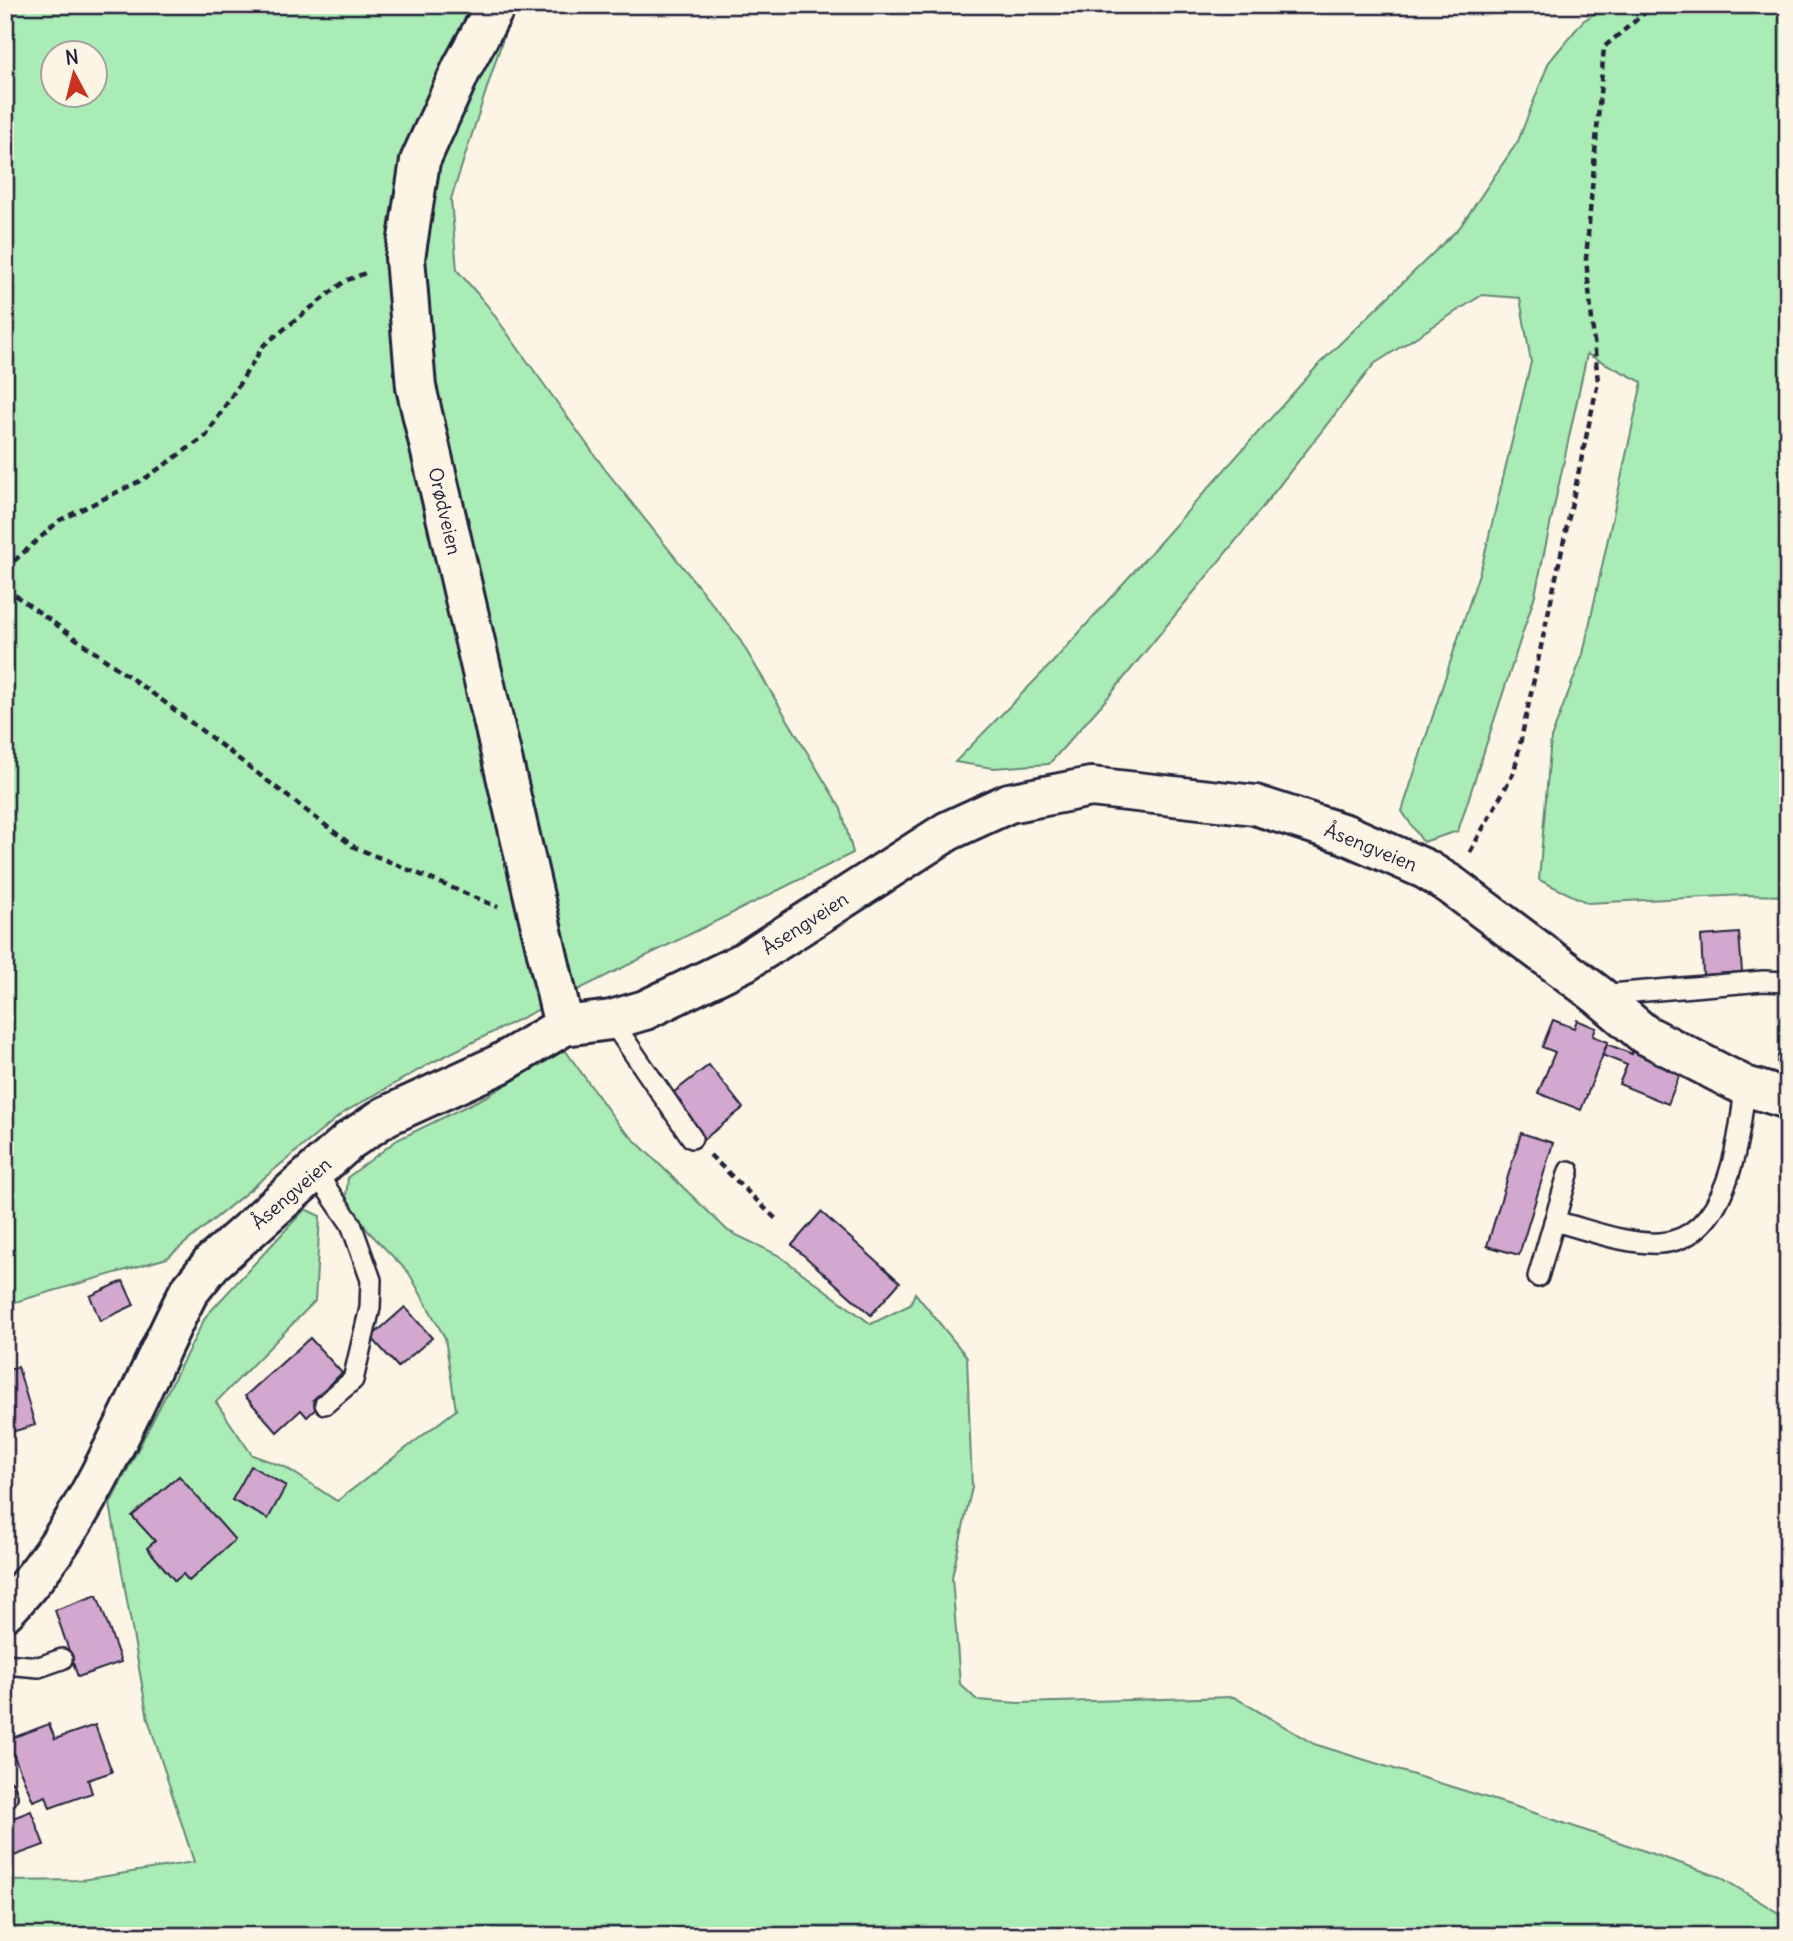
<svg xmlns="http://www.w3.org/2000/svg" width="1793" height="1941" font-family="Delius,sans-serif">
  <rect width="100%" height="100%" fill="#fcf5e5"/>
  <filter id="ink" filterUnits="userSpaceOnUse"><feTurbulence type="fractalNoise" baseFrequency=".0143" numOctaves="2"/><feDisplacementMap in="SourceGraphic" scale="14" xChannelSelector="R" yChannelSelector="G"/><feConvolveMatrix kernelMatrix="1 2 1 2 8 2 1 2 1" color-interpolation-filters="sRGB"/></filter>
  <g filter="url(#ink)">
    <path fill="#aaecb5" stroke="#668778" stroke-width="2" fill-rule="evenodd" d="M5,5H493L506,29L451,199L457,270L487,305L604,468L737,635L841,809L853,853L433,1062L343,1113L167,1258L5,1305ZM52,52H94V94H52Z
      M1608,5H1788V896L1745,895L1588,903L1539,880L1551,738L1583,654L1642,382L1587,354L1535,595L1458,831L1423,842L1402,811L1483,561L1531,362L1520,298L1482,295L1374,364L1247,527L1110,695L1049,764L993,768L955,762L1053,662L1320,363L1460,227L1518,141L1549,62L1583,21Z
      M565,1050L619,1125L728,1231L778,1255L871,1324L910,1305L915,1293L967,1357L972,1487L952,1577L960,1684L977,1700L1019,1703L1234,1697L1314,1744L1520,1808L1720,1877L1788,1919V1936H5V1881L82,1880L194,1862L148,1719L110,1504L206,1316L305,1209L320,1216L315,1301L216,1402L252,1455L285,1467L337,1501L456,1410L445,1338L409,1273L368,1231L346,1197L348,1177L397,1140L487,1096Z"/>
    <path fill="#d2a8ce" stroke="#22223b" stroke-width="2" d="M1739,933L1742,972L1703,975L1701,936Z
      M1788,1011V1064L1777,1062Z
      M1553,1020L1574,1028L1577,1020L1596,1028L1593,1036L1608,1042L1581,1110L1538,1093L1555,1052L1542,1047Z
      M1607,1044L1632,1054L1633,1049L1682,1069L1668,1104L1619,1084L1627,1065L1602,1055Z
      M709,1065L743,1108L703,1140L669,1096Z
      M1521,1133L1553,1143L1519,1255L1487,1246Z
      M821,1212L900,1282L871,1315L792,1245Z
      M123,1281L134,1305L100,1321L90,1296Z
      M405,1307L432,1338L398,1367L371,1337Z
      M310,1338L342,1373L313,1400L319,1406L307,1417L301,1410L277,1432L245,1396Z
      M18,1367L35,1425L5,1434V1371Z
      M251,1466L286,1486L268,1519L232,1500Z
      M179,1476L235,1540L189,1581L183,1574L175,1581L147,1548L155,1541L132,1516Z
      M97,1595L121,1662L78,1677L55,1610Z
      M49,1724L55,1739L95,1725L112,1772L88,1780L92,1793L50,1808L46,1796L33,1801L7,1740Z
      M31,1811L44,1845L14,1856L5,1834V1821Z"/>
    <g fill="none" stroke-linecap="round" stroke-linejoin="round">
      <defs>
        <path id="lane" d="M1599,995L1763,981L1788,982
          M611,1020L692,1138
          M316,1173L351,1224L371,1280L370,1308L353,1380L325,1404
          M1554,1221C1587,1229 1625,1245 1660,1243C1728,1239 1740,1138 1745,1086
          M1538,1277L1569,1171
          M5,1664L39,1667L62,1659
          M5,1790L7,1797"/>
        <path id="street" d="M496,5L462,68L420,161L405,258L416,387L564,1026
          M5,1611C91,1522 133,1401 188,1293L212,1263L350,1140L386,1116L500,1064L564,1026L611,1020L645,1010L744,962L948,831L1009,803L1091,787L1255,805L1345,834L1425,869L1451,885L1598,995L1644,1034L1745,1086L1788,1099"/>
      </defs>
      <use href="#lane" stroke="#22223b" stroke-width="24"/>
      <use href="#street" stroke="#22223b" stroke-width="44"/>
      <path stroke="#22223b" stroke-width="4.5" stroke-dasharray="7 5" stroke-linecap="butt" d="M5,569L60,520L144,479L206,436L264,345L345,281L368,272
        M5,588L163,701L354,847L498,907
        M1470,852L1514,772L1598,382L1586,259L1604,47L1654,5
        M710,1155L778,1221"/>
      <use href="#lane" stroke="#fcf5e5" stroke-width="19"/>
      <use href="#street" stroke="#fcf5e5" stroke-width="38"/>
    </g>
  </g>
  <g text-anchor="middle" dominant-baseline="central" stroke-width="6" stroke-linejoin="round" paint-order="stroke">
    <g font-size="19" fill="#22223b" stroke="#fcf5e5">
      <text transform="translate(445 511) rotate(77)">Orødveien</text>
      <text transform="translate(1371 847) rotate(22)">Åsengveien</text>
      <text transform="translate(805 923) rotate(-33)">Åsengveien</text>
      <text transform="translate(291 1193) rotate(-41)">Åsengveien</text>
    </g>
  </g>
  <rect width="1793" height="1941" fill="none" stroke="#fcf5e5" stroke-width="28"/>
  <rect x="14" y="14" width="1765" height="1913" fill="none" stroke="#22223b" stroke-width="2.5" filter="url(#ink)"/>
  <g transform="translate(74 74) rotate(353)"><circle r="33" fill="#fcf5e5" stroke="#a5a1a1" stroke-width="2"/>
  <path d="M0-5L12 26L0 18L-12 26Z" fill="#c8321e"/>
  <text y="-10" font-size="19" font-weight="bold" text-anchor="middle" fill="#22223b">N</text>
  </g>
</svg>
